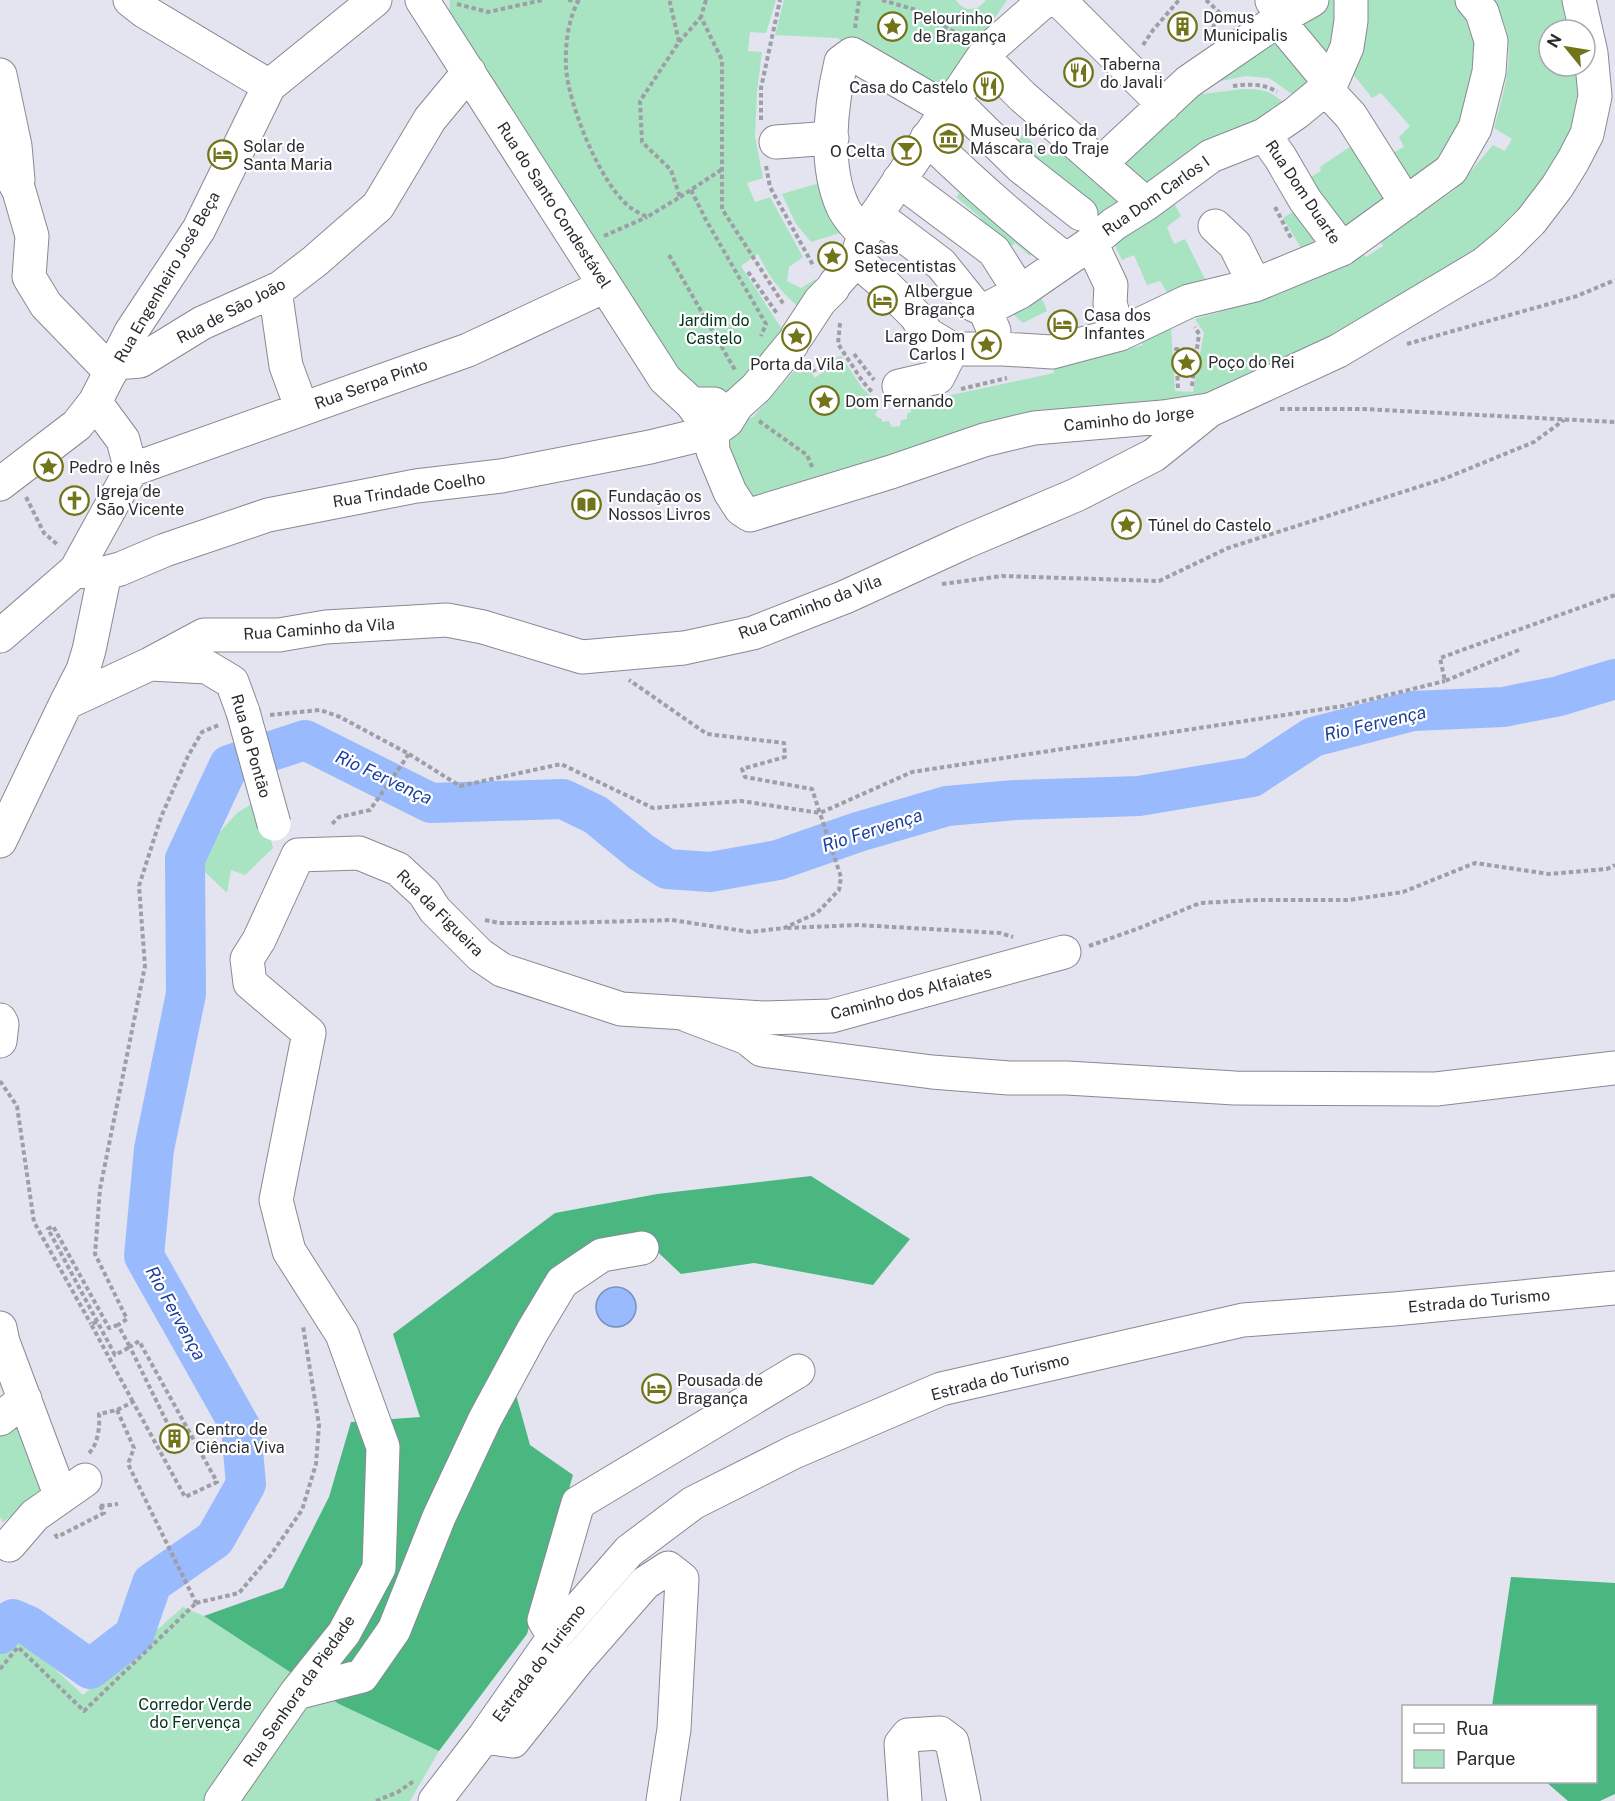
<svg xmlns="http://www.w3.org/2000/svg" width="1615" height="1801" font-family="'Public Sans',sans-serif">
  <rect width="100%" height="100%" fill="#e3e4ef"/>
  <path fill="#a8e4c1" d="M450,0H776L766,33L750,32L748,51L762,52L757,92L755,136L763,178L747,183L755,202L770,197L803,257L789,267L787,281L801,288L816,279L821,287L805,312C783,295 770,279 758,254L741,266L789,340L729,392C713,395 700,390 685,383L449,15Z
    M784,0H956C964,13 978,11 986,0H1007L941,98L837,38L775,35Z
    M1319,0H1347L1331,71L1293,17Z
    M1356,0H1462L1482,36L1457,144L1409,195L1385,157L1404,147L1399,137L1410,126L1381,93L1372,98L1350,70Z
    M1491,0H1573L1580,30H1549V66H1585L1588,105L1528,215L1335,344L1219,396L754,508L735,493L726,431L753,417L803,361L815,378L827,369L828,361L841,356L862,388L880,404V408L875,414L878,418L882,419V422L889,421L892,427L900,426L901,420L907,419V414L911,412V406L906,405L905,401L927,397L928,400L1054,373V369L1143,345L1141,342L1171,328L1175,391L1193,392L1204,333L1195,319L1264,299L1362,253L1366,257L1383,246L1380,240L1455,190L1493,145L1505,151L1512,139L1494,128C1505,88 1522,36 1491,0Z
    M1279,32L1316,86L1299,99L1269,78L1246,76L1211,83Z
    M1243,89C1263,89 1270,90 1285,104L1145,194L1110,165L1194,95Z
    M1023,134L1047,156L1063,139L1133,203L1102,225L1016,143Z
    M1360,140L1399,203L1341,239L1300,183L1321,171L1320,167Z
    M827,164L840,233L811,242L796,224L782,194L819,183Z
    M968,183L1043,245L1030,256L1015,243L1003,254L972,231L981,218L956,197Z
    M1173,201L1181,216L1167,227L1174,244L1185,239L1205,279L1171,299L1160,281L1147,285L1134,255L1122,260L1111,237Z
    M1300,207L1332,243L1306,256L1283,218Z
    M1036,284L1047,311L1023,323L1005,307Z
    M261,798L273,848L245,875L231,870L227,893L202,869L210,843L237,813Z
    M15,1420L46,1492L3,1522L0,1517V1431Z
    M183,1607L204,1616L339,1704L439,1751L410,1801H0V1655L18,1635L83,1695Z"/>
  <path fill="#4ab780" d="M811,1176L910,1239L873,1285L754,1263L681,1274L644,1239L586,1254L510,1373L530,1445L573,1475L527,1634L439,1751L339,1704L204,1616L283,1588L329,1497L351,1422L420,1417L393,1334L555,1213L657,1194Z
    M1511,1577L1615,1583V1794L1600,1801H1568L1546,1782H1596V1706H1492Z"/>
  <path fill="#99bafd" stroke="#788fbf" stroke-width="1.5" d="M596 1307a20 20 0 1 1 40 0a20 20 0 1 1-40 0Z
    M19,1607L91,1659L124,1631L138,1645L92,1685L26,1634L9,1632L8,1638L0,1635V1625Z"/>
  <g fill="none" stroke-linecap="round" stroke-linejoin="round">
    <path stroke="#99bafd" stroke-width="40" d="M0,1634L13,1619L29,1626L90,1669L134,1635L152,1583L215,1539L246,1484L241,1428L144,1256L154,1149L186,994L185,859L229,765L305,740L431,803L563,799L596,815L641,852L667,869L710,872L778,860L858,832L947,806L1015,800L1139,796L1252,777L1313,737L1413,711L1503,707L1559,696L1615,679"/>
    <defs>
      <path id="minor" d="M130,0L144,11L269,86
        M422,0L665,379L692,404H714
        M1059,0L1164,105
        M1272,1L1284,16L1287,31L1331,84
        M983,57L1023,97L1146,204
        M0,75L15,146L18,180
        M1325,88L1351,116L1406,203
        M953,100L1021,167L1081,214
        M1264,135L1280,157L1305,200L1342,249
        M927,138C971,181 1016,221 1065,259
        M776,142L832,138
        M0,155L19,191L32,236L29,277L46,305L111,372
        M1100,164L1188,82L1284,16L1312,0
        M899,180L994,251L1020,292
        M876,215L941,264L974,305L985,310L994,331
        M1215,226L1235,245L1255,285
        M864,235C857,226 846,216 842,205C824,163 831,105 841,62L852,54L947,109
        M1091,243L1111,285L1110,304L1120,334
        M856,260L884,284L916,316L927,334L952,349H1002L1052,352L1120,334L1189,301L1255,285L1342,249L1451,170L1475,128L1489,72L1491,41L1482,12L1472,0
        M835,284L856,260L864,235L876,215L987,51L1045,0
        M275,290L286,366L302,409
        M985,310L1020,292L1091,243L1114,224L1146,204L1211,156L1264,135L1296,113L1331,84L1347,47L1351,21V0
        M797,336L820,301L833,288
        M116,363L140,361L202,323L280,288L315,261L378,206L430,119L469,72
        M899,386L938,377L952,349
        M692,404L712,432L713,451L730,492L741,509L750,515L891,472L984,440L1034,428L1163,417L1208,410
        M131,470L468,350L605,286
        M0,484L77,425L95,402L131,332L199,229L269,86L375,0
        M76,570L105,573L120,569L165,550L268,515L416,486L501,476L650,447L712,432L727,421L737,405L756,388L792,344
        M0,636L76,570L131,470L123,440L95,402
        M150,664L207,667L232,682L243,712
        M66,703L150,664L204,635H279L326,627L447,620L483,627L582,657L684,648L753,633L845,597L965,542L1076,495L1154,455L1210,410L1338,351L1484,264L1508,244L1531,221L1557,187L1573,161L1587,134L1595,96L1591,53L1579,0
        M0,841L66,703L83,670L89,650L105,573
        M298,855L359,853L398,869L424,893L435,910L480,955L502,970L621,1009L764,1018L831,1016L1064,952
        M684,1014L747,1038L762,1050L932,1072L1009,1078H1067L1235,1088L1436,1089L1615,1068
        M0,1020L2,1024L0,1041
        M0,1328L3,1342L61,1497
        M0,1419L25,1399
        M9,1545L35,1515L85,1480
        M554,1637L544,1620L578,1503L798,1371
        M296,1693L362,1676L394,1630L439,1517L485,1419L532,1332L562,1282L602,1255L642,1248
        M484,1737L513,1741L576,1662L645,1583L668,1568L682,1579L674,1729L663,1801
        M221,1801L296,1693L344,1633L379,1568L383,1447L342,1334L289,1251L276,1200L309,1033L250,983L247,959L259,940L298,855
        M435,1801L484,1737L554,1637L629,1551L693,1503L794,1452L941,1389L1243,1320L1394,1309L1615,1288
        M905,1801L901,1744L908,1735L940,1733L952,1742L964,1801"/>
    </defs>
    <use href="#minor" stroke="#888993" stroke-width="35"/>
    <path stroke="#9d9ea6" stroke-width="4" stroke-dasharray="4.5 3" stroke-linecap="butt" d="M568,0L578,1
      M579,0C568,18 565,46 566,67C568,104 601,186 631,208C636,212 642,214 647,217L680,197L671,170L642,142L640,101L679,42L670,3L671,0
      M706,0L701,17L722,60V209L784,305
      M882,0L916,10L963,37
      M1206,0L1219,12L1211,33
      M457,4L488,12L543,0
      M855,28L859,0
      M679,42L701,17
      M1143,45L1153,30L1179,0
      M1233,86C1247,84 1264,83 1277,92
      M761,120V88L780,0
      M766,166L770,187L814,267
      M691,190L706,220L766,324L761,336
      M680,197L721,170
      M1275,207L1292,240
      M604,236L647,217
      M669,255L735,370
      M748,272L778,315
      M840,323L838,344L863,382L872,392
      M1407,344L1577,296L1615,280
      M854,354L874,380
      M810,363L815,372
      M1192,386L1199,334L1195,327
      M1178,388L1176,349L1197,351
      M961,389L1007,378
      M1280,409H1363L1615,422
      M759,421L807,455L813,469
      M26,497L44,533L58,545
      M942,584L1002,576L1159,581L1228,548L1446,478L1534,442L1564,420
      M1519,650L1445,681L1440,658L1615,595
      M270,715L320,710L340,717L409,754L370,810L339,817L330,826
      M485,920L499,923H558L672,920L750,932L784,928L817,913L839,890L841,877L812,789L745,777L742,769L785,757L784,743L707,734L629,680
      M787,928L858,925L1000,933L1013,937
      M1089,946L1137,929L1200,903L1256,900H1349L1403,892L1475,863L1549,874L1607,869L1615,865
      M0,1081L17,1106L34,1222L91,1324
      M97,1322L91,1324L133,1402
      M118,1325L109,1328L53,1226L48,1229L115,1355L130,1347L118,1325L127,1319L95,1254L100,1189L145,966L139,886L161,817L188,756L202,732L219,725
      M117,1410L134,1448L128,1464L196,1603
      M89,1453C98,1444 100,1427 99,1414L117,1410L133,1402L185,1497L217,1482L139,1341L130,1347L177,1443
      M100,1506L118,1504
      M55,1534L57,1537L104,1513L99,1503
      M196,1603L239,1593L270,1556L302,1510L316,1464L319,1425L303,1326
      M0,1669L18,1647L84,1711L196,1603
      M376,1801L398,1792L414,1781"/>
    <use href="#minor" stroke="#fff" stroke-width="33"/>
    <defs>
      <path id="minor-bridge" d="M243,712L274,824"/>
    </defs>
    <use href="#minor-bridge" stroke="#888993" stroke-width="35" stroke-linecap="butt"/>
    <path stroke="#9d9ea6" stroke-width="4" stroke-dasharray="4.5 3" stroke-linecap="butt" d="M409,754L460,786L561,764L653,808L741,801L820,813L912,772L1343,706L1445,681"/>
    <use href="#minor-bridge" stroke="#fff" stroke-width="33"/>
  </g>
  <defs>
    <symbol id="building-ring" viewBox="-11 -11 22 22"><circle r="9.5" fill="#fff" stroke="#72741a" stroke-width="1.5"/><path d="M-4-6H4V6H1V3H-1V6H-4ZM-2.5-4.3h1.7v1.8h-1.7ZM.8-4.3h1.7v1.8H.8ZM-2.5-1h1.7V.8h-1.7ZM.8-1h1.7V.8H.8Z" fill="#72741a"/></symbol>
    <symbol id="sight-ring" viewBox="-11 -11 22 22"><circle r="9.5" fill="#fff" stroke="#72741a" stroke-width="1.5"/><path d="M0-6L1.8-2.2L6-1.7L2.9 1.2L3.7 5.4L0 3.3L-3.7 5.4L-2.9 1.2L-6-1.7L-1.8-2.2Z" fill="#72741a"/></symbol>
    <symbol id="restaurant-ring" viewBox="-11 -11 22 22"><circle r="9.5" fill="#fff" stroke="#72741a" stroke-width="1.5"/><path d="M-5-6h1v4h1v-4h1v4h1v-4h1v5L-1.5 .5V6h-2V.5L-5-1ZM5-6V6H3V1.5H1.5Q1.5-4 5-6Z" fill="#72741a"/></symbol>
    <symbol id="museum-ring" viewBox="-11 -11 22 22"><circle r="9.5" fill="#fff" stroke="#72741a" stroke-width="1.5"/><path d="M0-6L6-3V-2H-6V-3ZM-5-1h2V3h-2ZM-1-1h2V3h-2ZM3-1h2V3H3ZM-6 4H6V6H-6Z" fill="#72741a"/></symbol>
    <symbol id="bar-ring" viewBox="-11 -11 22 22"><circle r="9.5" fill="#fff" stroke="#72741a" stroke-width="1.5"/><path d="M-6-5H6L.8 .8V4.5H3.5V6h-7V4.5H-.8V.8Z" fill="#72741a"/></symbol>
    <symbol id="hotel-ring" viewBox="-11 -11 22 22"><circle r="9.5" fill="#fff" stroke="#72741a" stroke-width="1.5"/><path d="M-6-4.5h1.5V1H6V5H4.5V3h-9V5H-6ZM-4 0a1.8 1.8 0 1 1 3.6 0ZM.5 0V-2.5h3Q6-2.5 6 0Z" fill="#72741a"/></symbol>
    <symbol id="church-ring" viewBox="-11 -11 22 22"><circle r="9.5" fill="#fff" stroke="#72741a" stroke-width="1.5"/><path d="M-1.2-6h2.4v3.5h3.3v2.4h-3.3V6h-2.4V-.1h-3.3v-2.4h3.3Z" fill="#72741a"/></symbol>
    <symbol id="library-ring" viewBox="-11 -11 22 22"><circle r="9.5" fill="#fff" stroke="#72741a" stroke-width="1.5"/><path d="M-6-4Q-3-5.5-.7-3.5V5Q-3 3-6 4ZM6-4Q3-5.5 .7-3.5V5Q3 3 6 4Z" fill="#72741a"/></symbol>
  </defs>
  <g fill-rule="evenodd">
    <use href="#building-ring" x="1166" y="10" width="33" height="33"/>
    <use href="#sight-ring" x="876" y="10" width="33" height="33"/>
    <use href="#restaurant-ring" x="1062" y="56" width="33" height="33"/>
    <use href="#restaurant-ring" x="972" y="70" width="33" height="33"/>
    <use href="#museum-ring" x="932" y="122" width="33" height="33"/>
    <use href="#bar-ring" x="890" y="134" width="33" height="33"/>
    <use href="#hotel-ring" x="206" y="138" width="33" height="33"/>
    <use href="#sight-ring" x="816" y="240" width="33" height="33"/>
    <use href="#hotel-ring" x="866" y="284" width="33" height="33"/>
    <use href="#hotel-ring" x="1046" y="308" width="33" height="33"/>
    <use href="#sight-ring" x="780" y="320" width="33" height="33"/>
    <use href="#sight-ring" x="970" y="328" width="33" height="33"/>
    <use href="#sight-ring" x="1170" y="346" width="33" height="33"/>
    <use href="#sight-ring" x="808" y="384" width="33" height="33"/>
    <use href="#sight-ring" x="32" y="450" width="33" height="33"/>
    <use href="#church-ring" x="58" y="484" width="33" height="33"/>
    <use href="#library-ring" x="570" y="488" width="33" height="33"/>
    <use href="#sight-ring" x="1110" y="508" width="33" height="33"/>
    <use href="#hotel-ring" x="640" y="1372" width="33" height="33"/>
    <use href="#building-ring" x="158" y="1422" width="33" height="33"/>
  </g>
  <g text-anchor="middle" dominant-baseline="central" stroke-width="4.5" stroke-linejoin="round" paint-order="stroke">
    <g font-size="16" fill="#2a2b2f" stroke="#fff" text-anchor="start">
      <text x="1203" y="17">Domus<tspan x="1203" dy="18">Municipalis</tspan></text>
      <text x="913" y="18">Pelourinho<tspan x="913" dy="18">de Bragança</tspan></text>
      <text x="1100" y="64">Taberna<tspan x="1100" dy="18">do Javali</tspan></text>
      <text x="968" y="87" text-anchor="end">Casa do Castelo</text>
      <text x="970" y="130">Museu Ibérico da<tspan x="970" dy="18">Máscara e do Traje</tspan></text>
      <text x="243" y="146">Solar de<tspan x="243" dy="18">Santa Maria</tspan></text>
      <text x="885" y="151" text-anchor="end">O Celta</text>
      <text x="854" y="248">Casas<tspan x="854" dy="18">Setecentistas</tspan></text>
      <text x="904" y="291">Albergue<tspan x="904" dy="18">Bragança</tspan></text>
      <text x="1084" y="315">Casa dos<tspan x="1084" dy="18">Infantes</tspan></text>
      <text x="965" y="336" text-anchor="end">Largo Dom<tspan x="965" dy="18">Carlos I</tspan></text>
      <text x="1208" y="362">Poço do Rei</text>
      <text x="797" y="364" text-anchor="middle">Porta da Vila</text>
      <text x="845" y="401">Dom Fernando</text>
      <text x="69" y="467">Pedro e Inês</text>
      <text x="96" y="491">Igreja de<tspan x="96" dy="18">São Vicente</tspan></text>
      <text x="608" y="496">Fundação os<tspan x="608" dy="18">Nossos Livros</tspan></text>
      <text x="1148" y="525">Túnel do Castelo</text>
      <text x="677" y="1380">Pousada de<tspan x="677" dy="18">Bragança</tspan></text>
      <text x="195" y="1429">Centro de<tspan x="195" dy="18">Ciência Viva</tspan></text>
    </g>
    <g font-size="16" fill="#2a2b2f" stroke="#fff">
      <text transform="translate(1303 192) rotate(56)">Rua Dom Duarte</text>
      <text transform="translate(1156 196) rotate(-35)">Rua Dom Carlos I</text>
      <text transform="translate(554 205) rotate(57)">Rua do Santo Condestável</text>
      <text transform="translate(167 277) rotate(-60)">Rua Engenheiro José Beça</text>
      <text transform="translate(231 311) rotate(-28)">Rua de São João</text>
      <text transform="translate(371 384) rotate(-20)">Rua Serpa Pínto</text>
      <text transform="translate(1129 419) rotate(-6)">Caminho do Jorge</text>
      <text transform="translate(409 490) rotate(-9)">Rua Trindade Coelho</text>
      <text transform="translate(810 607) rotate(-21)">Rua Caminho da Vila</text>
      <text transform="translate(319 629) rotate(-4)">Rua Caminho da Vila</text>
      <text transform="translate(251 746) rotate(74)">Rua do Pontão</text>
      <text transform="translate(440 913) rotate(45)">Rua da Figueira</text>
      <text transform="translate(911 993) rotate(-15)">Caminho dos Alfaiates</text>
      <text transform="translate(1479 1301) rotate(-5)">Estrada do Turismo</text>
      <text transform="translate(1000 1377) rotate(-15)">Estrada do Turismo</text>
      <text transform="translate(539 1663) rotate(-53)">Estrada do Turismo</text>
      <text transform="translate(299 1691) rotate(-55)">Rua Senhora da Piedade</text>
    </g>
    <g font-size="16" fill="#02331d" stroke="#fff">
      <text x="714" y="320">Jardim do<tspan x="714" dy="18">Castelo</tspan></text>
      <text x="195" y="1704">Corredor Verde<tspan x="195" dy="18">do Fervença</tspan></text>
    </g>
    <g font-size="18" font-style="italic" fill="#1c3f9e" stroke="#fff">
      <text transform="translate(1375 723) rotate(-13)">Rio Fervença</text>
      <text transform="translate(384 777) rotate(25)">Rio Fervença</text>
      <text transform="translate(872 830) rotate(-18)">Rio Fervença</text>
      <text transform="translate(176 1313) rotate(61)">Rio Fervença</text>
    </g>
  </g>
  <rect x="1402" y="1705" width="195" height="78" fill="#ffffff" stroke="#aaaaac" stroke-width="1.5"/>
  <rect x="1414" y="1724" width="30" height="9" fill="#ffffff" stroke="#aaaaac" stroke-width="1.5"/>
  <text x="1456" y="1735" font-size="18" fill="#2a2b2f">Rua</text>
  <rect x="1414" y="1750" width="30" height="18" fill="#a8e4c1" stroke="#aaaaac" stroke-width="1.5"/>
  <text x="1456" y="1765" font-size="18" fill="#2a2b2f">Parque</text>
  <g transform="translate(1567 48) rotate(300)"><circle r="28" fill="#ffffff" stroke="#aaaaac" stroke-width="1.5"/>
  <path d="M0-4.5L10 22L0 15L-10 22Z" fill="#72741a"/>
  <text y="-9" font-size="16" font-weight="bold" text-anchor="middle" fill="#2a2b2f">N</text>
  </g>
</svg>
